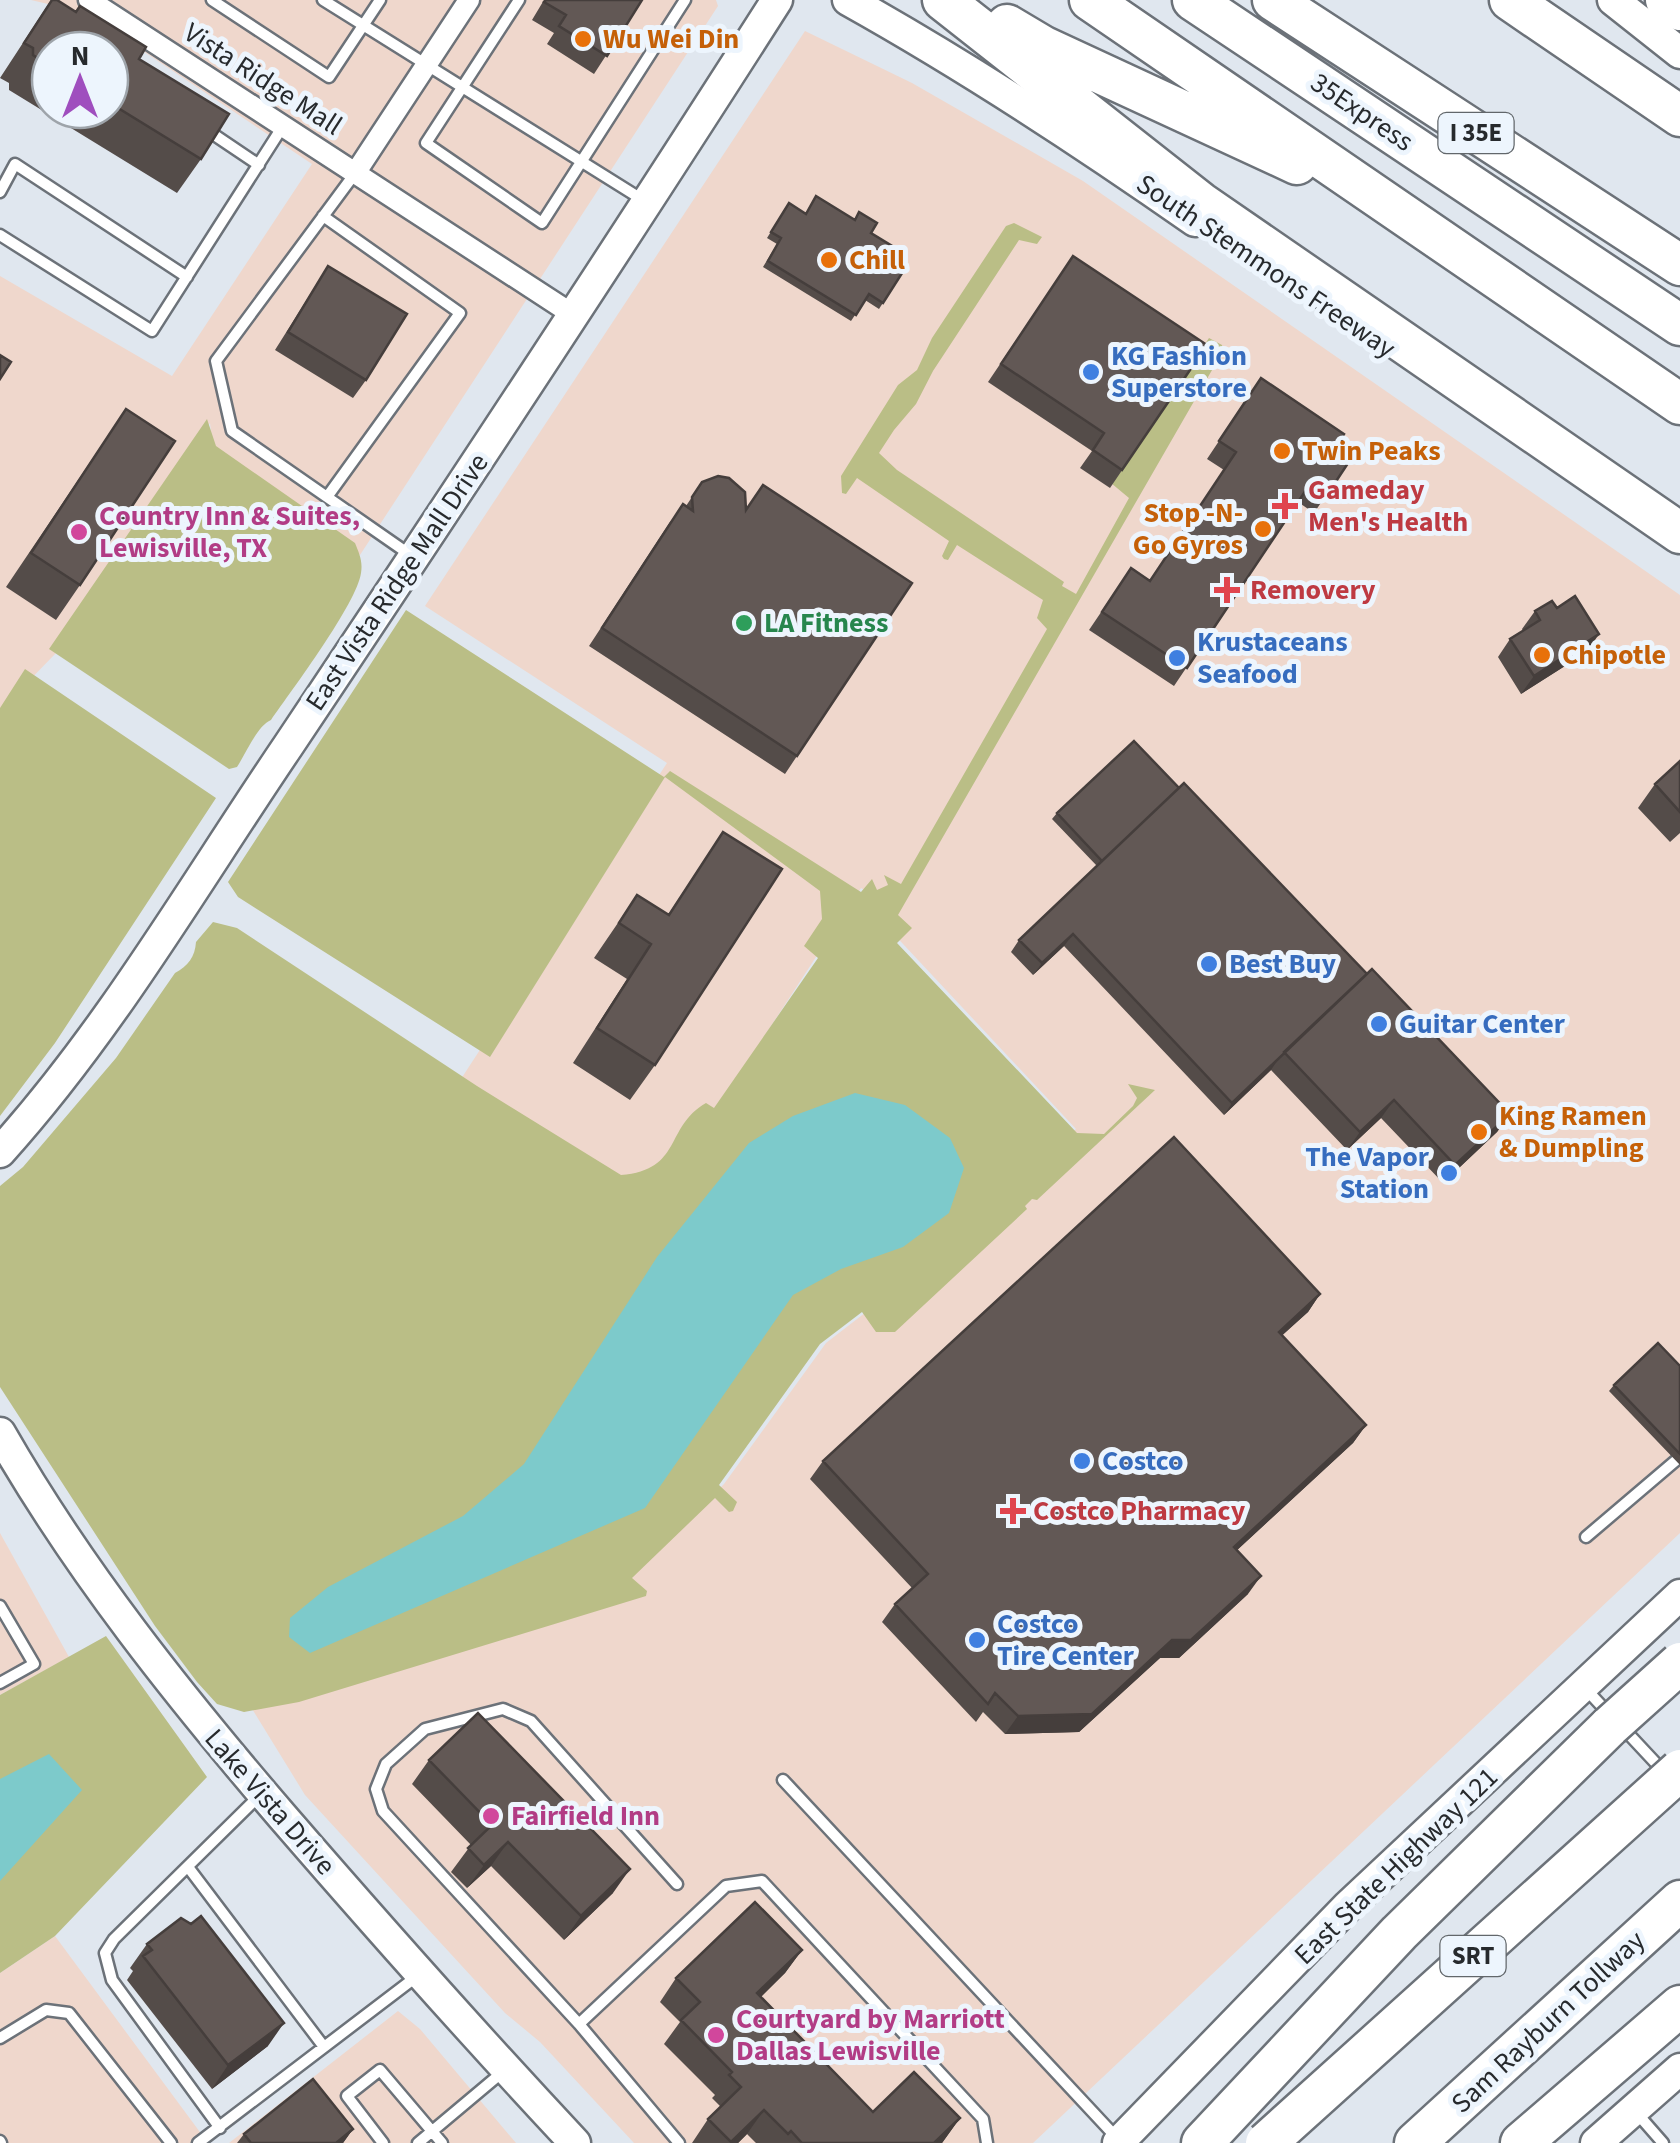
<svg xmlns="http://www.w3.org/2000/svg" width="1680" height="2143" font-family="'Source Sans 3',sans-serif">
  <rect width="100%" height="100%" fill="#e0e7ef"/>
  <path fill="#efd7cc" d="M31,0H716L718,6L360,555L213,449L210,423L56,653L21,689L0,720V276L172,376L312,164L86,13Z
    M805,31L912,83L1083,181L1680,595V1533L1033,2143H634L540,2042L505,2013L305,1795L246,1699L637,1571L724,1484L826,1343L870,1309L1076,1129L889,929L897,911L861,888L653,1207L459,1082L667,763L425,606Z
    M0,1533L69,1657L0,1695Z
    M55,1936L208,2143H0V1973Z
    M398,2011L420,2029L516,2143H229Z"/>
  <path fill="#babe86" d="M1014,223L1042,237L1037,244L1019,240L933,371L916,404L894,430L879,453L897,470L1064,582L1062,586L1076,594L1129,498L1111,483L1209,338L1222,345L1223,351L898,915L912,928L897,943L1077,1133L1104,1134L1133,1106L1137,1098L1128,1084L1155,1090L1037,1200L1032,1199L1025,1206L1027,1209L895,1332H876L862,1312L820,1344L719,1485L737,1502L733,1511L729,1512L715,1498L632,1578L647,1591L646,1596L299,1702L244,1712L217,1704L197,1682L155,1626L0,1387V1186L23,1167L116,1058L175,973C188,966 195,957 196,942L213,922L237,928L477,1086L621,1175C683,1170 664,1127 706,1103L714,1108L818,958L804,946L822,919L820,891L665,777L490,1057L238,897L228,882L406,610L664,777L670,771L861,892L872,879L877,890L888,885L884,875L901,884L1047,629L1037,618L1043,600L957,545L948,560L944,559L942,556L949,541L857,478L846,494L842,493L841,476L898,385L917,370L932,338L1006,226Z
    M207,419L216,446L355,543C359,553 363,561 361,573C357,603 292,690 271,720C257,726 247,752 237,767L229,769L49,649Z
    M25,669L216,798L55,1043L0,1116V708Z
    M106,1636L207,1777L55,1936L0,1973V1695Z"/>
  <path fill="#7dcacb" d="M855,1093L905,1105L950,1138L964,1168L949,1213L903,1247L841,1269L793,1295L645,1508L310,1653L289,1637L290,1618L328,1587L463,1516L524,1464L657,1257L749,1143L793,1116Z
    M49,1754L82,1790L0,1881V1779Z"/>
  <g fill="none" stroke-linecap="round" stroke-linejoin="round">
    <defs>
      <path id="lane" d="M212,0L329,77L380,0
        M323,0L643,200
        M519,0L426,143L542,223L685,0
        M207,130L259,165
        M356,172L216,361L232,431L409,554
        M0,192L15,164L187,277
        M323,216L460,313L327,497
        M0,235L152,331L283,126
        M1586,1537L1680,1457
        M0,1606L34,1664L0,1683
        M1584,1687L1610,1715
        M1622,1727L1665,1773
        M783,1780L1116,2137
        M188,1867L324,2047
        M677,1884L531,1721L503,1709L425,1729L386,1764L376,1789L383,1811L579,2024L679,2143
        M579,2024L726,1886L762,1881L983,2119L987,2143
        M0,2038L46,2010L69,2013L171,2143
        M1635,2111L1663,2143
        M220,2128L112,1980L105,1953L114,1939L258,1797
        M0,2141L1,2143
        M198,2143L416,1977
        M383,2143L347,2096L380,2070L442,2143
        M418,2143L505,2070"/>
      <path id="street" d="M89,0L575,316
        M356,172L469,0"/>
      <path id="secondary" d="M848,0C968,67 1082,142 1195,221
        M1613,0L1680,53
        M0,1152C111,1029 195,883 288,746C453,499 617,251 777,0
        M0,1433C79,1571 179,1696 282,1816C378,1927 475,2036 575,2143
        M1118,2143L1348,1906L1680,1595
        M1596,2143L1680,2069"/>
      <path id="highway" d="M943,0L1201,203L1680,533
        M1090,0L1680,404
        M1193,0L1680,325
        M1273,0L1680,265
        M1510,0L1680,116
        M1666,0L1680,10
        M1007,25L1044,47L1297,164
        M1202,2143L1399,1933L1610,1726
        M1415,2143L1680,1901
        M1521,2143L1680,2006"/>
    </defs>
    <use href="#lane" stroke="#6c7279" stroke-width="15"/>
    <use href="#street" stroke="#6c7279" stroke-width="25"/>
    <use href="#secondary" stroke="#6c7279" stroke-width="35"/>
    <use href="#highway" stroke="#6c7279" stroke-width="45"/>
    <use href="#lane" stroke="#fff" stroke-width="10"/>
    <use href="#street" stroke="#fff" stroke-width="20"/>
    <use href="#secondary" stroke="#fff" stroke-width="30"/>
    <use href="#highway" stroke="#fff" stroke-width="40"/>
    <defs>
      <path id="highway-bridge" d="M1610,1726L1680,1663
        M1266,2143L1680,1770"/>
    </defs>
    <use href="#highway-bridge" stroke="#6c7279" stroke-width="45" stroke-linecap="butt"/>
    <use href="#highway-bridge" stroke="#fff" stroke-width="40"/>
  </g>
  <path fill="#544c49" fill-rule="evenodd" d="M51,0L139,59L201,159L177,193L9,90V83L0,78ZM50,50H110V110H50Z
    M544,0H642L594,74L547,44L554,33L532,20Z
    M789,203L805,213L871,233L891,258L906,267L879,309L865,300L851,321L763,267L777,244L767,238Z
    M1073,256L1207,345L1110,488L1080,468L1092,451L988,382Z
    M328,266L366,380L353,398L275,350Z
    M1261,378L1340,440L1356,451L1314,513L1298,502L1174,686L1089,630L1131,568L1150,581L1224,470L1207,459Z
    M126,409L80,585L56,620L6,587Z
    M702,482L746,509L797,756L785,774L589,646L670,522L686,506Z
    M1557,608L1587,652L1521,694L1498,657L1510,639L1523,631L1522,629L1535,611Z
    M1680,761V833L1670,842L1638,808L1655,784Z
    M1179,788L1510,1114L1497,1132L1443,1183L1381,1118L1347,1150L1271,1070L1224,1115L1064,946L1033,975L1011,952L1019,940L1097,866L1052,819L1057,813Z
    M723,832L655,1065L630,1100L573,1063L627,979L594,958L637,895L668,915Z
    M1320,1294L1308,1312L1282,1335L1366,1425L1353,1443L1237,1550L1248,1594L1179,1658H1160L1079,1732L1005,1734L983,1712L976,1722L882,1622L895,1604L912,1588L810,1479L823,1461Z
    M1680,1366V1465L1609,1391L1614,1385Z
    M429,1760L613,1893L564,1940L491,1866L467,1888L451,1872L471,1845L412,1784Z
    M147,1944L268,2046L212,2089L127,1980L133,1971L130,1968Z
    M802,1950L785,1973L761,1997L873,2112L960,2118L942,2143H756L747,2134L738,2143H692L708,2119L721,2107L712,2098L715,2095L664,2044L680,2022L660,2002L676,1978Z
    M353,2129L343,2143H237L244,2134Z"/>
  <path fill="#453e3c" d="M1599,634L1587,652L1521,694L1534,676Z
    M1073,934L1064,946L1033,975L1042,963Z
    M1279,1058L1271,1070L1224,1115L1232,1103Z
    M1394,1100L1381,1118L1347,1150L1360,1132Z
    M1510,1114L1497,1132L1443,1183L1455,1165Z
    M1320,1294L1308,1312L1266,1350L1279,1332Z
    M1366,1425L1353,1443L1221,1565L1234,1547Z
    M1261,1576L1248,1594L1179,1658H1160L1079,1732L1005,1734L1018,1716L1172,1640Z
    M508,1842L491,1866L467,1888L484,1865Z
    M630,1869L613,1893L564,1940L581,1916Z
    M802,1950L785,1973L740,2017L757,1993Z
    M284,2023L268,2046L212,2089L228,2065Z
    M764,2110L747,2134L738,2143H730Z
    M960,2118L942,2143H934Z
    M353,2129L343,2143H336Z"/>
  <path fill="#625855" stroke="#453e3c" stroke-width="2.5" d="M52,0H57L76,12L80,6L146,47L139,59L229,114L201,159L110,103V50H50V66L33,55V48L24,43Z
    M546,0H642L607,56L559,26L566,15L544,2Z
    M816,196L855,220L859,212L877,223L871,233L897,249L891,258L906,267L883,303L869,294L856,315L768,261L781,238L771,232L789,203L806,214Z
    M1073,256L1207,345L1122,470L1093,450L1104,433L1001,364Z
    M328,266L407,314L366,380L288,332Z
    M0,355L11,362L0,379Z
    M1261,378L1344,434L1340,440L1356,451L1327,495L1310,484L1187,668L1102,612L1131,568L1150,581L1236,452L1219,441Z
    M126,409L175,441L80,585L31,553Z
    M718,476L729,478L745,492L746,510L763,485L912,583L797,756L602,628L683,504L693,511L692,497L702,482Z
    M1575,596L1599,634L1534,676L1510,639L1540,620L1535,611L1552,601L1557,608Z
    M1134,741L1179,788L1102,861L1057,813Z
    M1680,761V812L1655,784Z
    M1184,783L1367,974L1232,1103L1073,934L1042,963L1019,940Z
    M723,832L782,869L655,1065L597,1028L651,944L619,923L637,895L669,915Z
    M1372,969L1510,1114L1455,1165L1394,1100L1360,1132L1284,1052Z
    M1174,1137L1320,1294L1279,1332L1366,1425L1234,1547L1261,1576L1191,1640H1172L1092,1714L1018,1716L995,1693L988,1704L895,1604L928,1574L823,1461Z
    M1658,1343L1680,1366V1454L1614,1385Z
    M478,1713L630,1869L581,1916L508,1842L484,1865L468,1848L492,1825L429,1760Z
    M755,1902L802,1950L757,1993L873,2112L914,2072L960,2118L934,2143H802L791,2131L788,2134L764,2110L731,2142L708,2119L741,2087L729,2075L732,2072L681,2020L700,2002L676,1978Z
    M201,1916L284,2023L228,2065L143,1956L152,1950L147,1944L181,1918L191,1924Z
    M313,2079L353,2129L336,2143H251L244,2134Z"/>
  <g fill="#e8710a" stroke="#edf5fd" stroke-width="4">
    <circle cx="583" cy="39" r="10"/>
    <circle cx="829" cy="260" r="10"/>
    <circle cx="1282" cy="451" r="10"/>
    <circle cx="1263" cy="529" r="10"/>
    <circle cx="1542" cy="655" r="10"/>
    <circle cx="1479" cy="1132" r="10"/>
  </g>
  <g fill="#3f7fe0" stroke="#edf5fd" stroke-width="4">
    <circle cx="1091" cy="372" r="10"/>
    <circle cx="1177" cy="658" r="10"/>
    <circle cx="1209" cy="964" r="10"/>
    <circle cx="1379" cy="1024" r="10"/>
    <circle cx="1449" cy="1173" r="10"/>
    <circle cx="1082" cy="1461" r="10"/>
    <circle cx="977" cy="1640" r="10"/>
  </g>
  <g fill="#e0444e" stroke="#edf5fd" stroke-width="4">
    <path d="M1280 491h10v10h10v10h-10v10h-10v-10h-10v-10h10z"/>
    <path d="M1222 575h10v10h10v10h-10v10h-10v-10h-10v-10h10z"/>
    <path d="M1008 1496h10v10h10v10h-10v10h-10v-10h-10v-10h10z"/>
  </g>
  <g fill="#d1479c" stroke="#edf5fd" stroke-width="4">
    <circle cx="79" cy="532" r="10"/>
    <circle cx="491" cy="1816" r="10"/>
    <circle cx="716" cy="2035" r="10"/>
  </g>
  <circle fill="#2e9e5b" stroke="#edf5fd" stroke-width="4" cx="744" cy="623" r="10"/>
  <g text-anchor="middle" dominant-baseline="central" stroke-width="10" stroke-linejoin="round" paint-order="stroke">
    <g fill="#edf5fd" stroke="#62676b" stroke-width="2.5">
      <rect x="1438.5" y="113" width="75" height="40" rx="8"/>
      <rect x="1440.5" y="1936" width="65" height="40" rx="8"/>
    </g>
    <g font-size="25" font-weight="bold" fill="#272a2d">
      <text x="1476" y="133">I 35E</text>
      <text x="1473" y="1956">SRT</text>
    </g>
    <g font-size="28" font-weight="bold" fill="#c56008" stroke="#edf5fd" text-anchor="start">
      <text x="603" y="39">Wu Wei Din</text>
      <text x="849" y="260">Chill</text>
      <text x="1302" y="451">Twin Peaks</text>
      <text x="1243" y="513" text-anchor="end">Stop -N-<tspan x="1243" dy="32">Go Gyros</tspan></text>
      <text x="1562" y="655">Chipotle</text>
      <text x="1499" y="1116">King Ramen<tspan x="1499" dy="32">&amp; Dumpling</tspan></text>
    </g>
    <g font-size="28" fill="#272a2d" stroke="#edf5fd">
      <text transform="translate(263 79) rotate(33)">Vista Ridge Mall</text>
      <text transform="translate(1362 112) rotate(34)">35Express</text>
      <text transform="translate(1266 266) rotate(34)">South Stemmons Freeway</text>
      <text transform="translate(397 582) rotate(-56)">East Vista Ridge Mall Drive</text>
      <text transform="translate(270 1802) rotate(49)">Lake Vista Drive</text>
      <text transform="translate(1396 1866) rotate(-44)">East State Highway 121</text>
      <text transform="translate(1548 2022) rotate(-43)">Sam Rayburn Tollway</text>
    </g>
    <g font-size="28" font-weight="bold" fill="#366cbe" stroke="#edf5fd" text-anchor="start">
      <text x="1111" y="356">KG Fashion<tspan x="1111" dy="32">Superstore</tspan></text>
      <text x="1197" y="642">Krustaceans<tspan x="1197" dy="32">Seafood</tspan></text>
      <text x="1229" y="964">Best Buy</text>
      <text x="1399" y="1024">Guitar Center</text>
      <text x="1429" y="1157" text-anchor="end">The Vapor<tspan x="1429" dy="32">Station</tspan></text>
      <text x="1102" y="1461">Costco</text>
      <text x="997" y="1624">Costco<tspan x="997" dy="32">Tire Center</tspan></text>
    </g>
    <g font-size="28" font-weight="bold" fill="#be3a42" stroke="#edf5fd" text-anchor="start">
      <text x="1308" y="490">Gameday<tspan x="1308" dy="32">Men's Health</tspan></text>
      <text x="1250" y="590">Removery</text>
      <text x="1033" y="1511">Costco Pharmacy</text>
    </g>
    <g font-size="28" font-weight="bold" fill="#b23c85" stroke="#edf5fd" text-anchor="start">
      <text x="99" y="516">Country Inn &amp; Suites,<tspan x="99" dy="32">Lewisville, TX</tspan></text>
      <text x="511" y="1816">Fairfield Inn</text>
      <text x="736" y="2019">Courtyard by Marriott<tspan x="736" dy="32">Dallas Lewisville</tspan></text>
    </g>
    <g font-size="28" font-weight="bold" fill="#27864d" stroke="#edf5fd" text-anchor="start">
      <text x="764" y="623">LA Fitness</text>
    </g>
  </g>
  <g transform="translate(80 80)"><circle r="48" fill="#edf5fd" stroke="#9ea4aa" stroke-width="2.5"/>
  <path d="M0-8L18 38L0 25L-18 38Z" fill="#9f4ebe"/>
  <text y="-15" font-size="28" font-weight="bold" text-anchor="middle" fill="#272a2d">N</text>
  </g>
</svg>
